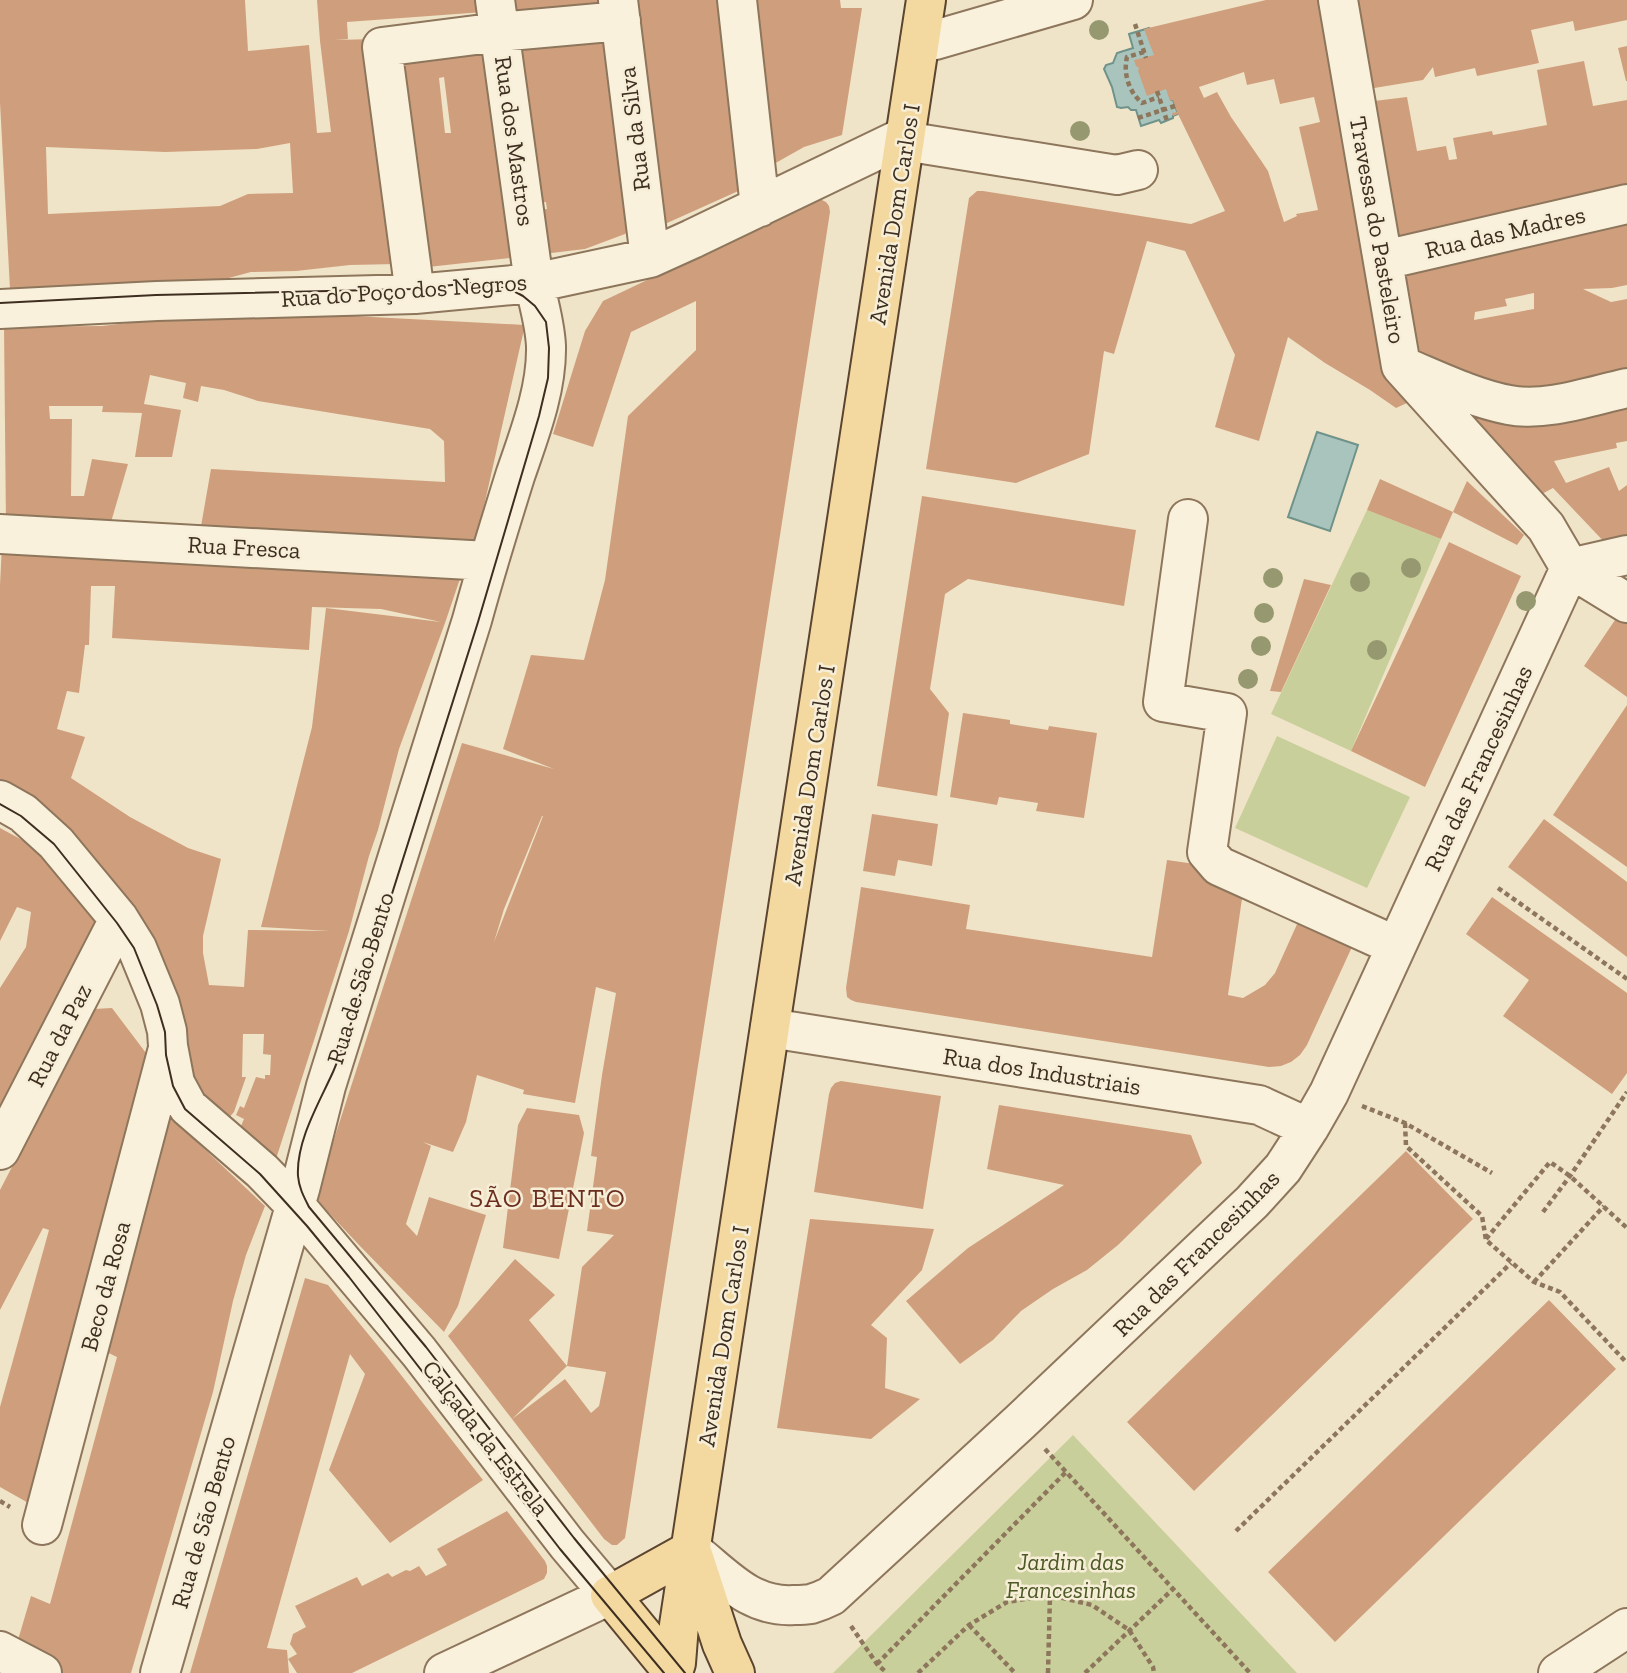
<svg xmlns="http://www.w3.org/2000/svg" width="1627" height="1673" font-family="'Zilla Slab',serif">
  <rect width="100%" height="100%" fill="#f0e4c8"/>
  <path fill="#c9cf9b" d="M1367,510L1441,539L1351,751L1271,714Z
    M1277,736L1410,797L1367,888L1235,828Z
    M1073,1435L1297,1673H833Z"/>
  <path fill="#a9c4bc" stroke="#6f938a" stroke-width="2" d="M1149,28L1171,100H1173L1178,114L1173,116V118L1161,123L1159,120L1141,126L1136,110H1131L1128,107L1121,108L1117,107L1112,87L1104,69L1106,65L1113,63L1117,53L1133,48L1129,34Z
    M1317,432L1358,445L1330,531L1288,517Z"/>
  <path fill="#cf9f7d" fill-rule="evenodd" d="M0,0H245L248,51L309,45L317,133L331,132L320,41L317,0H482L484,12L347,22L348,39L335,40L374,39L397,264L350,265L296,271L251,272L225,279L10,289L0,103ZM290,143L293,193L248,194L220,206L48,214L46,147L165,152L257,149Z
    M507,0H605L607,12L510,24Z
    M628,0H729L745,188L656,228Z
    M744,0H840L841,8H862L842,135L804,147L765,169Z
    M1266,0H1332L1389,366L1407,403L1396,408L1370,390L1325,363L1288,337L1259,441L1215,427L1235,355L1185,251L1147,241L1114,354L1104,351L1089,454L1016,483L926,469L969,198L977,191H983L1191,224L1225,211L1178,114L1173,116L1172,113L1177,112L1173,100L1170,101L1166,89L1147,96L1138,71L1139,68L1136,66L1134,60L1154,55L1144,29ZM1244,72L1247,85L1274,79L1280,104L1314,97L1320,122L1299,127L1318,210L1296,214L1297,216L1284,222L1268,171L1260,159L1231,117L1217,92L1204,98L1199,87Z
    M1347,0H1627V20L1575,31L1573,21L1531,30L1539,63L1477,76L1475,68L1435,77L1433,67L1423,80L1362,90Z
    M608,23L632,225L625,234L585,249L543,254L538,210L547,209L546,202L531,204L510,35Z
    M490,39L519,257L419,268L392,51ZM444,77L451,133H445L439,78Z
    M1627,46V81H1626L1618,48Z
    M1584,61L1593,106L1627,100V192L1390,247L1366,102L1407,97L1417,151L1446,146L1449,160L1457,159L1453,138L1492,131L1493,135L1547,125L1537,70Z
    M820,199L826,202L829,206L830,212L625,1538L617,1545H612L604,1539L512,1419L565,1379L591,1413L599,1406L606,1372L567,1366L582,1267L614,1235L587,1231L597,1157L591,1156L602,1075L616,993L596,987L575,1103L523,1094L524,1090L477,1075L466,1122L453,1152L423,1142L431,1146L406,1224L417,1236L429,1197L486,1215L458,1306L444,1332L358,1244L315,1198L462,743L554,769L503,749L531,655L584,660L605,580L628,416L696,350V301L631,332L593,447L553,434L585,331L603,301L815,200ZM542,816H543L494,942L504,909Z
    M1627,217V285L1612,288L1583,289L1611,302L1627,299V376L1517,400L1406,361L1395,281L1406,265ZM1534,293V309L1474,320L1475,312L1507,306L1505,299Z
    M277,312L525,325L474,550L200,532L211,469L445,482L444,441L430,429L258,401L224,390L201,386L198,402L183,398L186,383L150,375L144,404L181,410L172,457H135L142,413L102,412L103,406H49L50,419H72L71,496H84L92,459L128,464L109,529L6,528L4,327L102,326L203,314Z
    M1627,391V441L1616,443L1617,448L1554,461L1566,483L1609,467L1619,491L1627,485V543L1610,548L1553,488L1542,494L1517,474L1443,408Z
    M1380,479L1453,512L1467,481L1524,535L1517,545L1453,512L1441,539L1367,510Z
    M922,496L1136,530L1124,606L968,579L945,594L930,689L949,713L937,796L877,786Z
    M1449,542L1521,576L1425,787L1351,751Z
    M2,544L464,567L445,623L399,749L378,830L369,856L349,931L276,1159L238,1133L244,1119L236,1115L240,1106L244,1108L256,1077L265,1079V1075H270L271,1055L263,1054L264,1034H243L242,1077H246L234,1112L223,1124L193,1097L60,823L0,787V585ZM91,586H115L112,638L309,650L312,607L381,609L441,622L326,608L312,727L261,927L330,931L248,930L244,987L209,985L203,953V936L221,859L188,848L130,817L71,778L85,737L57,729L67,691L79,693L85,645H89Z
    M1304,579L1331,585L1281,692L1270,691Z
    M1617,617L1627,623V697L1584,666Z
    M1627,705V867L1553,815Z
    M963,713L1010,720V724L1048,730L1049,726L1097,733L1084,818L1036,811L1038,803L999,797L997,805L950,797Z
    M872,814L938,824L932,866L898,860L895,876L863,871Z
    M1544,819L1627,882V957L1508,867Z
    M0,828L39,849L103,928L0,1128V988L26,947L31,912L17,907L0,941Z
    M1167,860L1202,865L1244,885L1228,995L1243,998L1265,985L1275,973L1303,911L1357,936L1307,1045L1300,1055L1291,1062L1281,1066L1269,1067L856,1002L851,1000L847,997L846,988L861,887L970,905L966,929L1152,957Z
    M1492,897L1627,993V1073L1612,1094L1503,1016L1529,980L1466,934Z
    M112,1008L149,1057L32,1505L0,1487V1407L49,1230L43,1228L0,1310V1190L94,1009Z
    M841,1081L941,1096L923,1209L814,1192L829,1094L831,1088L835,1083Z
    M999,1105L1191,1135L1202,1163L1118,1245L1087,1270L1053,1289L1021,1311L993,1340L960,1364L906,1301L968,1248L1064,1185L987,1169Z
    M527,1108L579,1115L584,1133L559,1259L503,1248L518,1125Z
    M163,1110L265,1206L246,1255L233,1301L213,1392L131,1673H59L15,1650L31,1596L50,1604L117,1357L98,1348Z
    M1406,1151L1473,1219L1194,1491L1127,1422Z
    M810,1219L934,1229L922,1270L871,1325L887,1338L885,1388L920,1399L871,1439L777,1428Z
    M515,1259L555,1295L529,1320L567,1366L512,1419L448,1336Z
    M305,1278L328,1285L387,1357L483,1480L390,1543L329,1470L365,1374L350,1354L267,1648L287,1650L289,1673H190Z
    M1549,1300L1616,1369L1335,1642L1268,1572Z
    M507,1511L545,1561L547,1566V1573L544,1579L352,1673H297L288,1659L297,1654L290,1644L293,1634L306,1627L295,1606L357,1577L362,1586L388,1573L392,1577L406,1570L410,1571L419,1566L426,1576L447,1565L437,1549Z"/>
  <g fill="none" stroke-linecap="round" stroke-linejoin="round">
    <defs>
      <path id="minor" d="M618,0L650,258
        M737,0L760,207
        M1338,0L1401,366L1546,527L1570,568L1627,603
        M920,41L935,40L1073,0
        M1384,260L1627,204
        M415,294L382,47L499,32L621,21
        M0,309L157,301L415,294L534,283L650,258L692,239L898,140L1117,175L1138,170
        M1407,368C1438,381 1476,399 1509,405C1546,412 1591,396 1627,388
        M1188,519L1163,702L1227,713L1207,852L1219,866L1396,946
        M0,534L488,561
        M1570,568L1627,555
        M0,800L23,813L56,843L119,919L137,948L160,1004L167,1031L168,1046L175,1083L188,1107L262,1171L295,1205L419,1352L567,1544L610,1595L444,1673
        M770,1028L1259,1105L1309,1128
        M0,1150L119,919
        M42,1525L167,1052
        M691,1550C724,1575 749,1608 794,1605C800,1605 805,1605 811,1604C818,1602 825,1599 831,1596L1020,1422L1252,1202L1283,1168L1309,1128L1329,1093L1570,568
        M0,1651L42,1673
        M160,1673L300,1189L326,1086L472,620C485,572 500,524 515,476C529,435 547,390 546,346C545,324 539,304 534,283L495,0
        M1558,1673L1627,1628"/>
      <path id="major" d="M693,1555L722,1644L735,1673
        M673,1672L676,1663L679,1625L926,0
        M674,1673L610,1595L691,1550"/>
    </defs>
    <use href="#minor" stroke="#8d765c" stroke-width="42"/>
    <use href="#major" stroke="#5b4430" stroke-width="42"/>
    <path stroke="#8d765c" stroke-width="4.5" stroke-dasharray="5 3.5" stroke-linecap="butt" d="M1135,24L1146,58
      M1144,52L1127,57C1123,74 1129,92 1142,103L1159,97
      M1157,91L1167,121
      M1138,118L1175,106
      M1498,888L1627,979
      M1362,1106L1405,1123L1492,1173
      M1405,1123L1406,1146L1482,1216L1486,1240L1534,1282L1560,1292L1627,1363
      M1543,1212L1570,1176L1627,1092
      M1486,1239L1550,1162L1570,1176L1627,1228
      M1534,1282L1604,1206
      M1045,1449L1250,1673
      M0,1501L10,1507
      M1236,1531L1511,1263
      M969,1625L1015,1673
      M851,1626L877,1664L887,1673
      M877,1664L1066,1472
      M918,1673L969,1625L1007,1602L1050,1595L1092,1605L1129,1630L1153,1667L1154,1673
      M1048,1673L1050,1595
      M1085,1673L1173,1589"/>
    <use href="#minor" stroke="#faf1dc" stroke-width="38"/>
    <use href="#major" stroke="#f3d9a0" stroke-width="38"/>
    <path stroke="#3d2e20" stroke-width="2" d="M0,303L156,295L414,289L471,283L508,288L523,296L535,306L546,322L549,348L548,378L539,416L478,622L347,1036C342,1048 338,1061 333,1072C319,1103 296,1141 298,1176C299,1188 304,1197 309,1207L426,1347L574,1538L685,1673
      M0,804L21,816L54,844L117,923L134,948L157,1005L165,1032L166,1055L173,1086L185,1109L260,1174L307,1226L349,1277L560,1549L664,1673"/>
  </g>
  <g fill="#96986f">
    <circle cx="1099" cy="30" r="10"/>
    <circle cx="1080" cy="131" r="10"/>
    <circle cx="1411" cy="568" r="10"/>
    <circle cx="1273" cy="578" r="10"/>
    <circle cx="1360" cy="582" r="10"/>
    <circle cx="1526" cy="601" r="10"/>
    <circle cx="1264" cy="613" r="10"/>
    <circle cx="1261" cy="646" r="10"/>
    <circle cx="1377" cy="650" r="10"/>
    <circle cx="1248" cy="679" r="10"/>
  </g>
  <g text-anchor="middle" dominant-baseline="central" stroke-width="5" stroke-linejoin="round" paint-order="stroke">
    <g font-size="24" fill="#3d2e20" stroke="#f7eed8">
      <text transform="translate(634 129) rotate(-97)">Rua da Silva</text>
      <text transform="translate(515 141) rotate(82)">Rua dos Mastros</text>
      <text transform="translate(894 214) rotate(-81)">Avenida Dom Carlos I</text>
      <text transform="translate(1378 230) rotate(80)">Travessa do Pasteleiro</text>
      <text transform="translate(1505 232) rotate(-13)">Rua das Madres</text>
      <text transform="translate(404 290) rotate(-4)">Rua do Poço dos Negros</text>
      <text transform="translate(244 547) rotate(3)">Rua Fresca</text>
      <text transform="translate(1478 768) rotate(-65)">Rua das Francesinhas</text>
      <text transform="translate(809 775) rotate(-81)">Avenida Dom Carlos I</text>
      <text transform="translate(360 978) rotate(-73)">Rua de São Bento</text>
      <text transform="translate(59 1035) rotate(-63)">Rua da Paz</text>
      <text transform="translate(1042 1071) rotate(9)">Rua dos Industriais</text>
      <text transform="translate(1196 1253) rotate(-45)">Rua das Francesinhas</text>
      <text transform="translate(105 1286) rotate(-75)">Beco da Rosa</text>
      <text transform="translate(723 1336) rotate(-81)">Avenida Dom Carlos I</text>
      <text transform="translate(486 1438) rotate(52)">Calçada da Estrela</text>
      <text transform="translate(203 1522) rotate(-74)">Rua de São Bento</text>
    </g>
    <g font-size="24" font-style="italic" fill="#4d5a26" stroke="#f7eed8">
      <text x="1071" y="1561">Jardim das<tspan x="1071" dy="28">Francesinhas</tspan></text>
    </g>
    <g font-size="26" letter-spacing="2" fill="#6b2e1e" stroke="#f7eed8">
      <text x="548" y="1198">SÃO BENTO</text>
    </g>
  </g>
</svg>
